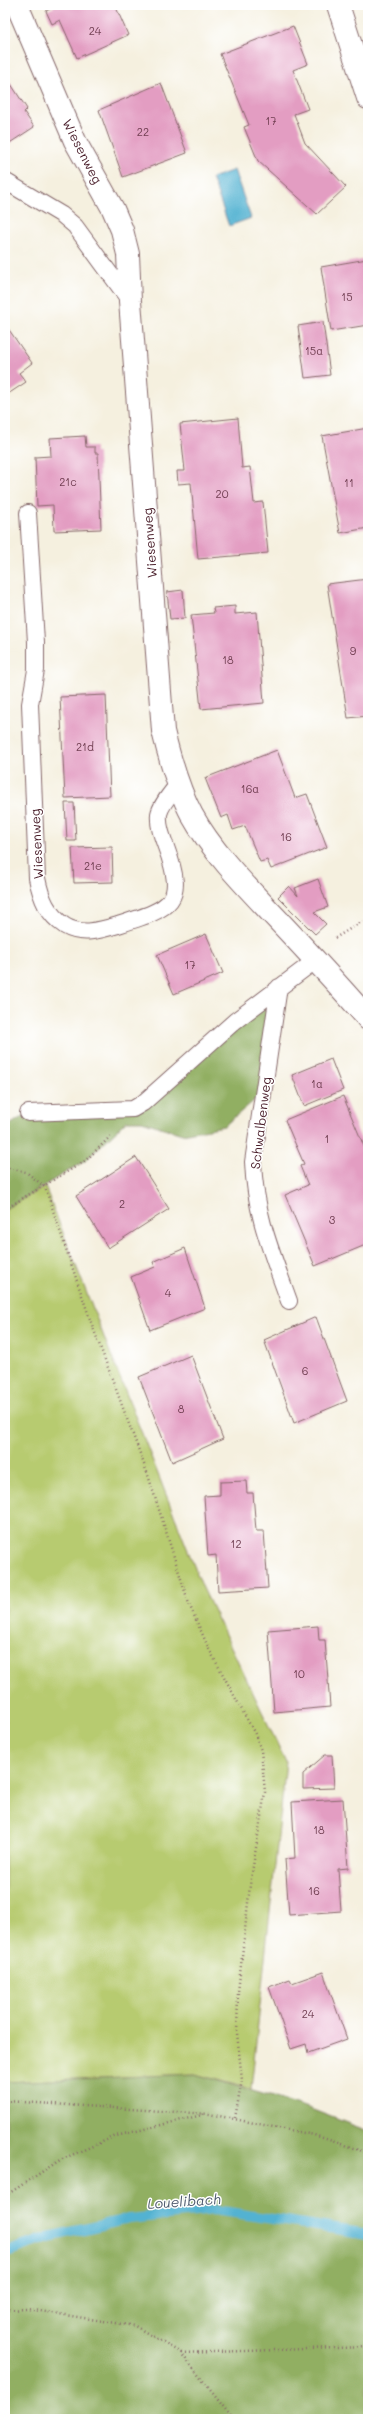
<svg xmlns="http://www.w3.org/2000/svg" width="373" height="2424" font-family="Mali,sans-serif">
  <rect width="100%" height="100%" fill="#fff"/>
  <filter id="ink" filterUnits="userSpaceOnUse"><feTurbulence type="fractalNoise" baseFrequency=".025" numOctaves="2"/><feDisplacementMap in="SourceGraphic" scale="8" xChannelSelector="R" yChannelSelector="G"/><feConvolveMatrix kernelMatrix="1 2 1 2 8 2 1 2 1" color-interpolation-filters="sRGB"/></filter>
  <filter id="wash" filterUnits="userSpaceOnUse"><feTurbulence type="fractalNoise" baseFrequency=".012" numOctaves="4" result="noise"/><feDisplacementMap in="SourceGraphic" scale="16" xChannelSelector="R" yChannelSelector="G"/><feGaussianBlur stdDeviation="0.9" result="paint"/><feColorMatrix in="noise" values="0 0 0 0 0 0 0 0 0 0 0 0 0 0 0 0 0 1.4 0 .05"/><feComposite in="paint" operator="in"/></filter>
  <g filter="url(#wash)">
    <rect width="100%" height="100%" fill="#f5f0df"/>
    <path fill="#b7cb6f" stroke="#80754d" d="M45,1187L202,1586L286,1762L251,2089L195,2074L5,2082V1209Z"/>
    <path fill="#91af62" stroke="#6e6746" d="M279,987L262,1094L224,1126L182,1134L142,1121H126L85,1161L5,1209V1128L28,1113L133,1109Z
      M195,2074L300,2105L368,2131V2419H5V2082Z"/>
    <path fill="#53b2d1" stroke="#4e687e" d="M234,170L251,218L229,226L212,178Z"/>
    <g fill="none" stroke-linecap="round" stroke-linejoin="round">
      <path stroke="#53b2d1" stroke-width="10" d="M5,2253L48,2237L129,2219L215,2210L368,2234"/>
    </g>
    <g id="blocks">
      <path fill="#e39dc2" d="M53,5H115L128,35L77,58L60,20L52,24L46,11L54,7Z
        M293,26L308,64L293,70L308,109L294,114L305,143L346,187L317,214L258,161L244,127L249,125L220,54Z
        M9,81L27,109L24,112L34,127L5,146V84Z
        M161,83L187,153L123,177L99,110Z
        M367,259L368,325L331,331L321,267Z
        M323,322L330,375L305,378L298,326Z
        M5,324L32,363L19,373L26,382L5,396Z
        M238,418L242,468L250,467L254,503L263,502L268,553L198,559L191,483L178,484L177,471H185L180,424Z
        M368,428V528L340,533L322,436Z
        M85,436L86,447H95V453H98L101,529L54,531L53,505L37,506L35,457L51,456L50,438Z
        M368,579V716L348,718L327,584Z
        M183,590L185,618L170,619L167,592Z
        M235,606V614L257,612L264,703L201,709L191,615L214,613L213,608Z
        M106,695L110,796L65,798L60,697Z
        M277,750L295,798L307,794L327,847L271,869L267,860L260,862L245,826L233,830L228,815L221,818L205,778Z
        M65,803H74L76,841H67Z
        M112,847L113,882L74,883L72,848Z
        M318,879L328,907L314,912L326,924L315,934L278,897L289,886L298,896L295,888Z
        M206,934L223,973L174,994L157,955Z
        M331,1059L343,1090L304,1106L292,1075Z
        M343,1096L368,1156V1244L315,1266L285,1195L308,1185L300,1166L304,1164L285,1120Z
        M136,1157L169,1209L108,1248L76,1196Z
        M185,1248L205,1308L150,1330L131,1277L155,1267L153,1262Z
        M316,1317L347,1401L294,1423L264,1340Z
        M191,1355L223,1439L172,1462L139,1377Z
        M246,1481L247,1493H253L256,1531H264L268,1588L218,1591L216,1555L208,1556L204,1496L220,1495V1482Z
        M318,1626L319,1640H325L330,1707L274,1712L268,1630Z
        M325,1755H332L334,1788L303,1789V1774Z
        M343,1799L348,1868L338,1869L341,1911L289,1915L285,1859L295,1858L292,1802Z
        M323,1972L347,2039L308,2053L306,2044L291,2049L269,1987L290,1979L292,1983Z"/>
    </g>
  </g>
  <g filter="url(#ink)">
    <use href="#blocks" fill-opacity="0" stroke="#86686a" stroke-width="1"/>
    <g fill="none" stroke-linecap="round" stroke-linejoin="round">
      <defs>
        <path id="service" d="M5,181L62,215L75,226L130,301
          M28,513L36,642V670L30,704L37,878C41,898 47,914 65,926C82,936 101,930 118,925C171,908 187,904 166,847C162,836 158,826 159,814C161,804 172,792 178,784
          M279,987L253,1162C255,1214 272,1253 289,1301
          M28,1113L133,1109L143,1103L235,1021L316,960"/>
        <path id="minor" d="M17,5L75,141L113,209L122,230L128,254L130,301L163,731C170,760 178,789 192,815C213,853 246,886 276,918C307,951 338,984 368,1019
          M338,5L368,98"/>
      </defs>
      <use href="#service" stroke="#86686a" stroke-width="18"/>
      <use href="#minor" stroke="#86686a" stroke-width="24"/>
      <path stroke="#86686a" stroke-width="2.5" stroke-dasharray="1 3" stroke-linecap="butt" d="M335,938L368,918
        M5,1167L26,1172L45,1187L91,1322L148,1475L189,1604L209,1649L255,1734L261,1750L265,1792L250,1885L238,1992L237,2033L242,2080L235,2118
        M5,1209L85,1161L111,1136
        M5,2101L209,2114L314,2135L368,2153
        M5,2196L60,2160L116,2136L206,2114
        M5,2310L27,2309L135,2326L181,2353L233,2419
        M181,2353L368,2347"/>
      <use href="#service" stroke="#fff" stroke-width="16"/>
      <use href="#minor" stroke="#fff" stroke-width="22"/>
    </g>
  </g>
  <g text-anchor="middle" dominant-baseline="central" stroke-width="3" stroke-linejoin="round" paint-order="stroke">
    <g font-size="11" fill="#703e51">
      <text x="95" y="30">24</text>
      <text x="271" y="120">17</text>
      <text x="143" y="131">22</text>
      <text x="347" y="296">15</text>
      <text x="314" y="350">15a</text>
      <text x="68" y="481">21c</text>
      <text x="349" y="482">11</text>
      <text x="222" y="493">20</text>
      <text x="353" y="650">9</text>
      <text x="228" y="659">18</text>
      <text x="85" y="746">21d</text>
      <text x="250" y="788">16a</text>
      <text x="286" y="836">16</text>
      <text x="93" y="865">21e</text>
      <text x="190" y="964">17</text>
      <text x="317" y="1083">1a</text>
      <text x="327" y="1138">1</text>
      <text x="122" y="1203">2</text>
      <text x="332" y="1219">3</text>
      <text x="168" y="1292">4</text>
      <text x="305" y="1370">6</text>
      <text x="181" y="1408">8</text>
      <text x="236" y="1543">12</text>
      <text x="299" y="1673">10</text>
      <text x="319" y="1829">18</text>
      <text x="314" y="1890">16</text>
      <text x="308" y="2013">24</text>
    </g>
    <g font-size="13" fill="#4a1f2b" stroke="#fff">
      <text transform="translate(83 151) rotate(63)">Wiesenweg</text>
      <text transform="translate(149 543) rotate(-94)">Wiesenweg</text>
      <text transform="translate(36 844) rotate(-93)">Wiesenweg</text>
      <text transform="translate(260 1123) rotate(-83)">Schwalbenweg</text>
    </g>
    <g font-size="14" font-style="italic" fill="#4e5a6d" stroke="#fff">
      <text transform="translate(184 2201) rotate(-4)">Louelibach</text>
    </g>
  </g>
  <rect width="373" height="2424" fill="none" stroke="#fff" stroke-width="20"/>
</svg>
